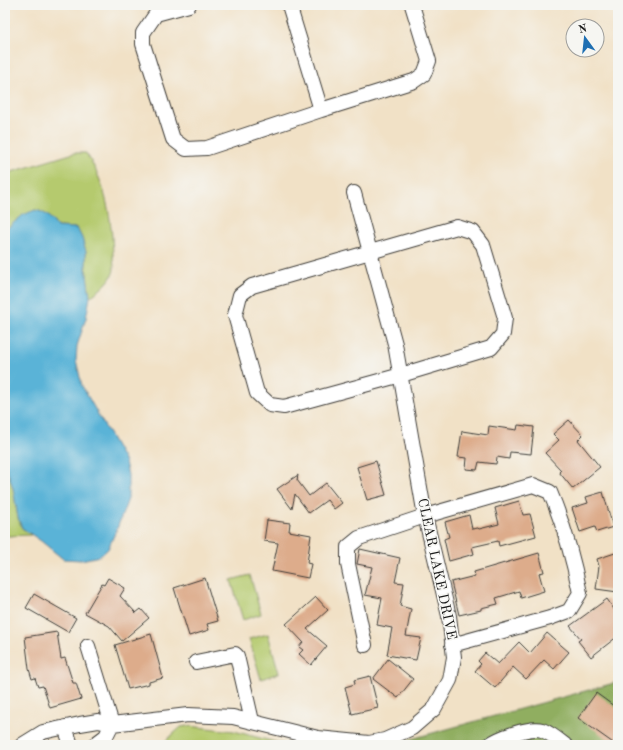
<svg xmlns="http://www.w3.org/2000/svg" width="623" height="750" font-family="'Old Standard TT',serif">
  <rect width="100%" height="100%" fill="#f6f6f2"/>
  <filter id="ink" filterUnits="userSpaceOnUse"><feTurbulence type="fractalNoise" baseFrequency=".025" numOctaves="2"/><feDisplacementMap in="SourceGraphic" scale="8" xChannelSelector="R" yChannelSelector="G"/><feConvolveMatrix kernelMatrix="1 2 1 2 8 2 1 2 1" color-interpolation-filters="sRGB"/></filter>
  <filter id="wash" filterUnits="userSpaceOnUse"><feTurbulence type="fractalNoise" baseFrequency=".012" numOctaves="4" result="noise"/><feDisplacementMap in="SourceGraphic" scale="16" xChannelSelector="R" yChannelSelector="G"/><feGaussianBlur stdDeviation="0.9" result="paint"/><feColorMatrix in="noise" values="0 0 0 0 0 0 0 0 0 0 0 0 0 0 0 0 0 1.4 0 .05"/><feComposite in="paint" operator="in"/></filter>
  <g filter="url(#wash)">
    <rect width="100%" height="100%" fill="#f1e1c6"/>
    <path fill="#b5ca6e" stroke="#687345" d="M74,153H86C106,183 112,220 113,255C113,260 115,269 113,273C109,284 98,291 90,297L86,268V251L77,228L57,227C51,218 46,212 35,210L5,230V174Z
      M5,465L13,488L18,518L22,528L31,535L8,536L5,533Z
      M250,575L261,614L243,620L231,580Z
      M268,634L279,673L261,679L249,639Z
      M188,726L234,731L286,745H161L181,727Z"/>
    <path fill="#90ae61" stroke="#56653e" d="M618,682V745H389Z"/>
    <path fill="#5ab3d7" stroke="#3b687a" d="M35,210C46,212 51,218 57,227L77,228L82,238L86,251V268L90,297L86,318L77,346L76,360L82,386L125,462L128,475V499L118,526L108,549L100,556L81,560L63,559L41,541L22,528L18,518L13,488L5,464V230L23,215Z"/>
    <g id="blocks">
      <path fill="#ddac8b" d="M569,420L583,435L578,440L600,467L573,489L559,472L561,470L545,453L559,440L553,434Z
        M518,425L534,427L531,454L510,452L509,459L497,457L496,464L479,462L477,470L466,469L467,458L458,457L462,431L488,435L489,426L517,430Z
        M376,461L386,495L367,500L357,467Z
        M298,475L297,480L309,496L326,483L342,503L334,509L327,500L309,513L295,494L292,509L277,489Z
        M603,492L613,527L597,532L595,527L580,532L572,508L588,503L586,497Z
        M519,501L523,515L530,514L536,536L499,546L498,541L472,547L474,554L449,561L444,539L449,537L445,522L469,515L472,529L478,528L479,529L499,524L495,508Z
        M267,520L290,523L289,531L311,535L307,563L311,564L308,578L272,571L278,543L264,541Z
        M360,549L400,558L395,582L404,583L400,606L411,609L406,636L421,638L416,660L387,655L392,628L377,625L382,598L365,595L372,567L357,564Z
        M618,552V592L596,589L599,566L597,559Z
        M539,553L544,572L539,573L544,591L521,598L519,591L496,598L498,604L481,608V610L459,615L451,582L475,576L474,572Z
        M108,578L125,588L120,596L136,613L141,609L149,618L122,641L109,626L85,613L102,584L104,585Z
        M205,578L218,621L207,624L209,630L189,636L174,588Z
        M34,594L76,618L68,632L26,608Z
        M316,597L328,610L307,629L327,646L311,665L299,654L303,650L299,647L303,642L286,624Z
        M607,599L618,615V636L591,657L578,641L581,639L570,626Z
        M57,632L61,659L65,658L73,683H76L81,699L50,708L43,686L38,687L35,678L32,679L29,669L25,637Z
        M547,633L569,652L554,669L544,660L526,679L513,667L495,688L475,671L481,664L478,661L485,653L498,664L519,642L530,653Z
        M151,634L163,678L149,682V684L128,689L115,645Z
        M388,659L413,679L398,698L373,679Z
        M370,676L378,708L352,714L345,687L355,684L354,680Z
        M596,693L618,709V745H616L578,718Z"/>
    </g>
  </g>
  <g filter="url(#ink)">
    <use href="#blocks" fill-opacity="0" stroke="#3c3a36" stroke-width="1"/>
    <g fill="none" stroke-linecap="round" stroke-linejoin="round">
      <defs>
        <path id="minor" d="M189,5L156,14L143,33V44L173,139L186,149L207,148L321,110
          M289,5L321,110L414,81L424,74L429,61L412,5
          M457,227L473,232L483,245L505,318L503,334L491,348L401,375L284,407L270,405L257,393L235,315L240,295L252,286Z
          M365,645L348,564V547L359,538L425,516L533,485L550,492C564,525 573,558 580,593L569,611L550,618L452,645
          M88,646L112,724
          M196,662L235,654L237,656L252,721
          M65,727L71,745
          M22,745L43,732L80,724L98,721L112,724L188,715L233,717L318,738L369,743L385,740L412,728L434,709L450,680L454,657L449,616L425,516L395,344L354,193
          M94,745L106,736L112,724
          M489,745C498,738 530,726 542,730C548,732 560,741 565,745"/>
      </defs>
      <use href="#minor" stroke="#3c3a36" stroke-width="16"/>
      <use href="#minor" stroke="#fff" stroke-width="14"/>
    </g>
  </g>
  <g text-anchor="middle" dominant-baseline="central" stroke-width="3" stroke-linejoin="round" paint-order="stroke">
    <g font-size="14" fill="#1c1c1c" stroke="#f6f6f2">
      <text transform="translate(437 569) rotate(78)">CLEAR LAKE DRIVE</text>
    </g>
  </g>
  <rect width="623" height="750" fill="none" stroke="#f6f6f2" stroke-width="20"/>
  <g transform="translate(585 38) rotate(345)"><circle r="19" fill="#f6f6f2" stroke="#9f9f9c"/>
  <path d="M0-3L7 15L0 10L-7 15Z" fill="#1f6fb2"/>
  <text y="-6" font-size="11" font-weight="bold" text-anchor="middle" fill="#1c1c1c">N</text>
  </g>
</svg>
